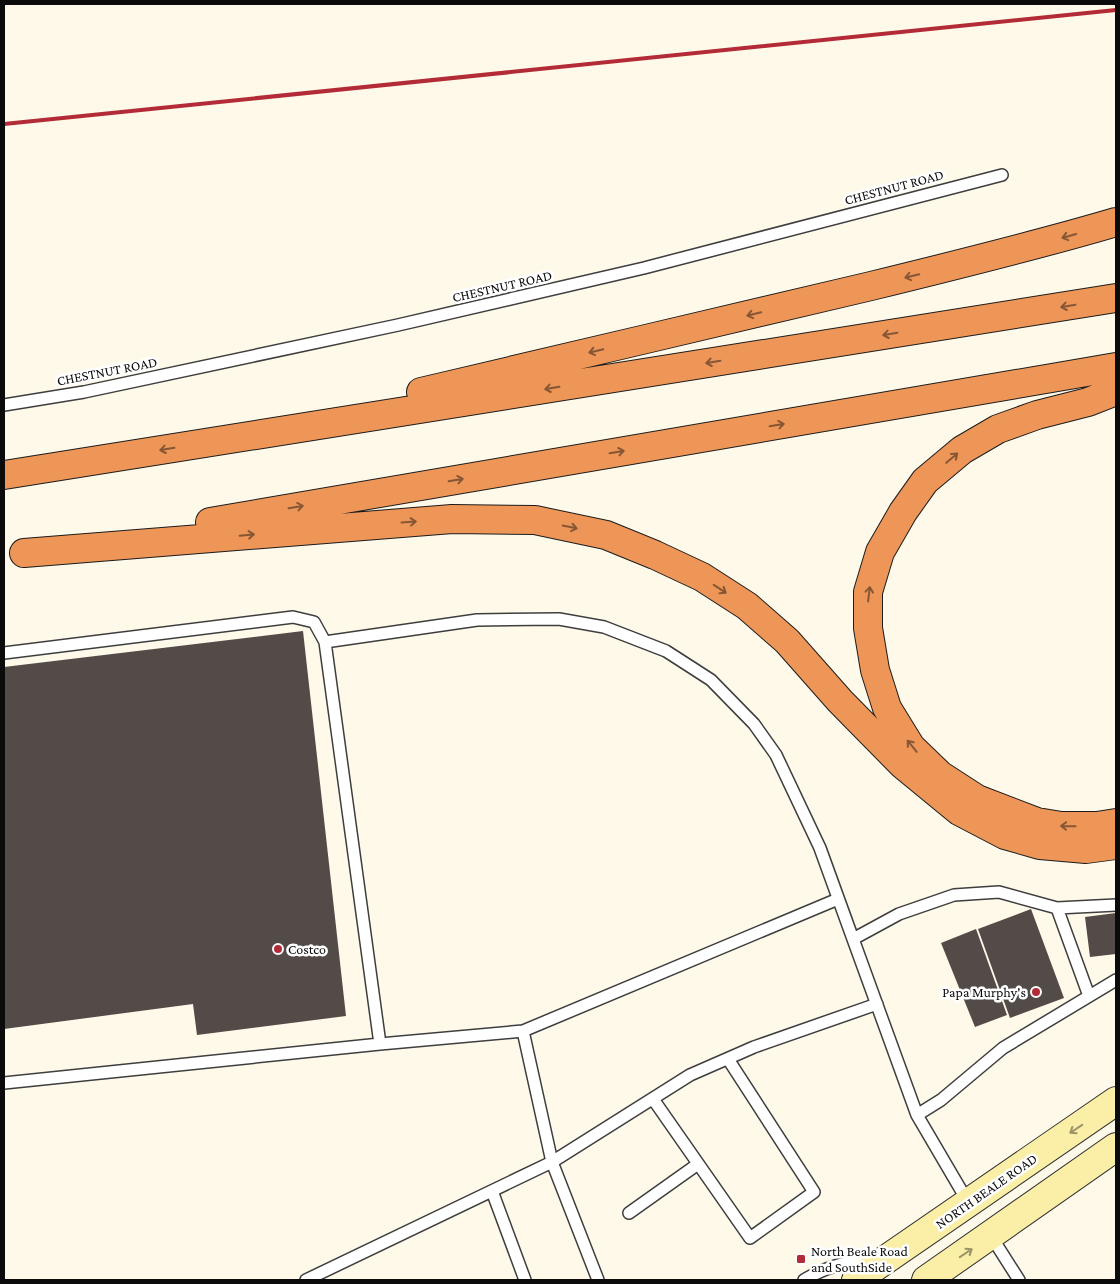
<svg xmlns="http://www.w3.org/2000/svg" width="1120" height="1284" font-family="'Crimson Pro',serif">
  <rect width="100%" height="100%" fill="#fef9e9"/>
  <path fill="#524b48" d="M303,631L346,1016L197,1035L193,1004L4,1029V667Z
    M1031,909L1064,998L1010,1018L978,929Z
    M1116,913V954L1090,957L1085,917Z
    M976,929L1007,1015L975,1027L941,943Z"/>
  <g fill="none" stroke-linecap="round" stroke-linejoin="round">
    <defs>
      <path id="service" d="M4,405L84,392L398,325L644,268L1002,175
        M325,642L477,620L559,619L604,627L666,651L711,680L754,724L776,755L820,848L853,939
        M4,653L293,617L314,622L325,642L380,1044L523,1031L552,1162L598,1280
        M1089,996L1057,908L1116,905
        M523,1031L838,899
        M4,1083L380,1044
        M653,1099L750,1238L814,1192L728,1059
        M917,1115L941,1100L1003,1048L1116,980
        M492,1191L525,1280
        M968,1202L917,1115L853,939L899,914L954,895L999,892L1057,908
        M629,1213L698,1164
        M991,1236L1019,1280
        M306,1280L552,1162L690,1075L754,1047L877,1004
        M804,1280C827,1266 852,1260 878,1258"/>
      <path id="secondary" d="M856,1280L1116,1101
        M926,1280L1116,1147"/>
      <path id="motorway" d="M1116,391L1088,402L1037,415L998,429L962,450L925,481L903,512L880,552L868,592V628L875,670L887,708L911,747L940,775L977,799L1037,822L1061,826H1097L1116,823
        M421,392C571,356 721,322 871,286C953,266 1035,246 1116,222
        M4,475L1116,298
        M210,522L1116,367
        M24,553L452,519L535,520L606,535L655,555L702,577L747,606L787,641L840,701L903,765L959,811L1005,835L1040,845L1086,849L1116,845"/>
    </defs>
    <use href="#service" stroke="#3e3e3e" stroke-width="14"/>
    <use href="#secondary" stroke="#2d2d2d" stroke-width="30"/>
    <use href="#motorway" stroke="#1c1c1c" stroke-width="30"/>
    <use href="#service" stroke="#fff" stroke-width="11"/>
    <use href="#secondary" stroke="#fbeea7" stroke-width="28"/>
    <use href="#motorway" stroke="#ed9658" stroke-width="28"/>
    <path stroke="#b22b37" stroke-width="4" d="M4,124L1116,10"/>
  </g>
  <defs><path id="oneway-shaft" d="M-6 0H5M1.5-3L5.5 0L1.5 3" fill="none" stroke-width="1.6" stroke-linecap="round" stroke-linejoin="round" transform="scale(1.25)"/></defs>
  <g stroke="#875735">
    <use href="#oneway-shaft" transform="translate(1069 236) rotate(164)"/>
    <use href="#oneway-shaft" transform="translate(912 276) rotate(166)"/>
    <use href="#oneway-shaft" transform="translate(1068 306) rotate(171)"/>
    <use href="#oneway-shaft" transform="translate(754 314) rotate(166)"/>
    <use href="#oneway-shaft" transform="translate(890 334) rotate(171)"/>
    <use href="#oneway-shaft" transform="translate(596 351) rotate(167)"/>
    <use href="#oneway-shaft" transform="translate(713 362) rotate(171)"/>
    <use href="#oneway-shaft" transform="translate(552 388) rotate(171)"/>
    <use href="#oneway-shaft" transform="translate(777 425) rotate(-10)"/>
    <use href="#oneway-shaft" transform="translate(167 449) rotate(171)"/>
    <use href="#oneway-shaft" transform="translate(617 452) rotate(-10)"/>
    <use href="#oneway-shaft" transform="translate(952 458) rotate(-40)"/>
    <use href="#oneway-shaft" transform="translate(456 480) rotate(-10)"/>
    <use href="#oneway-shaft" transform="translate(296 507) rotate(-10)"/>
    <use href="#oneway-shaft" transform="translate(409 522) rotate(-4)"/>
    <use href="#oneway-shaft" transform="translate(570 527) rotate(12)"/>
    <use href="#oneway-shaft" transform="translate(247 535) rotate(-5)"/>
    <use href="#oneway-shaft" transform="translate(720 589) rotate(33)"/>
    <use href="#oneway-shaft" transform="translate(869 594) rotate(-83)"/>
    <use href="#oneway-shaft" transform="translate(912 746) rotate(-129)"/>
    <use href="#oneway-shaft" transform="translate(1068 826) rotate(-179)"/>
  </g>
  <g stroke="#9b9369">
    <use href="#oneway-shaft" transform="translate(1076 1129) rotate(146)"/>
    <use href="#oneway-shaft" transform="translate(966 1253) rotate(-34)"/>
  </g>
  <g fill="#b22b37" stroke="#fff" stroke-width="2">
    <circle cx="278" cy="949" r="5"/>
    <circle cx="1036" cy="992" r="5"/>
    <rect x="796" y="1254" width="10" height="10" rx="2.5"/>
  </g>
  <g text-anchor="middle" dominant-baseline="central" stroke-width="5" stroke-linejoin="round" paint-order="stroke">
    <g font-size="14" fill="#0b0b0b" stroke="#fff">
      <text transform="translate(894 187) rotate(-15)">CHESTNUT ROAD</text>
      <text transform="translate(502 286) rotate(-13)">CHESTNUT ROAD</text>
      <text transform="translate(107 371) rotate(-11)">CHESTNUT ROAD</text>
      <text transform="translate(986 1191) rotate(-35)">NORTH BEALE ROAD</text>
    </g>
    <g font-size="14" fill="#0b0b0b" stroke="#fff" text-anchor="start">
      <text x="288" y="949">Costco</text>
      <text x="1026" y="992" text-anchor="end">Papa Murphy's</text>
      <text x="811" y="1251">North Beale Road<tspan x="811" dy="16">and SouthSide</tspan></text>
    </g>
  </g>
  <rect width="1120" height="1284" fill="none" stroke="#0b0b0b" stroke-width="10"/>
</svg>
